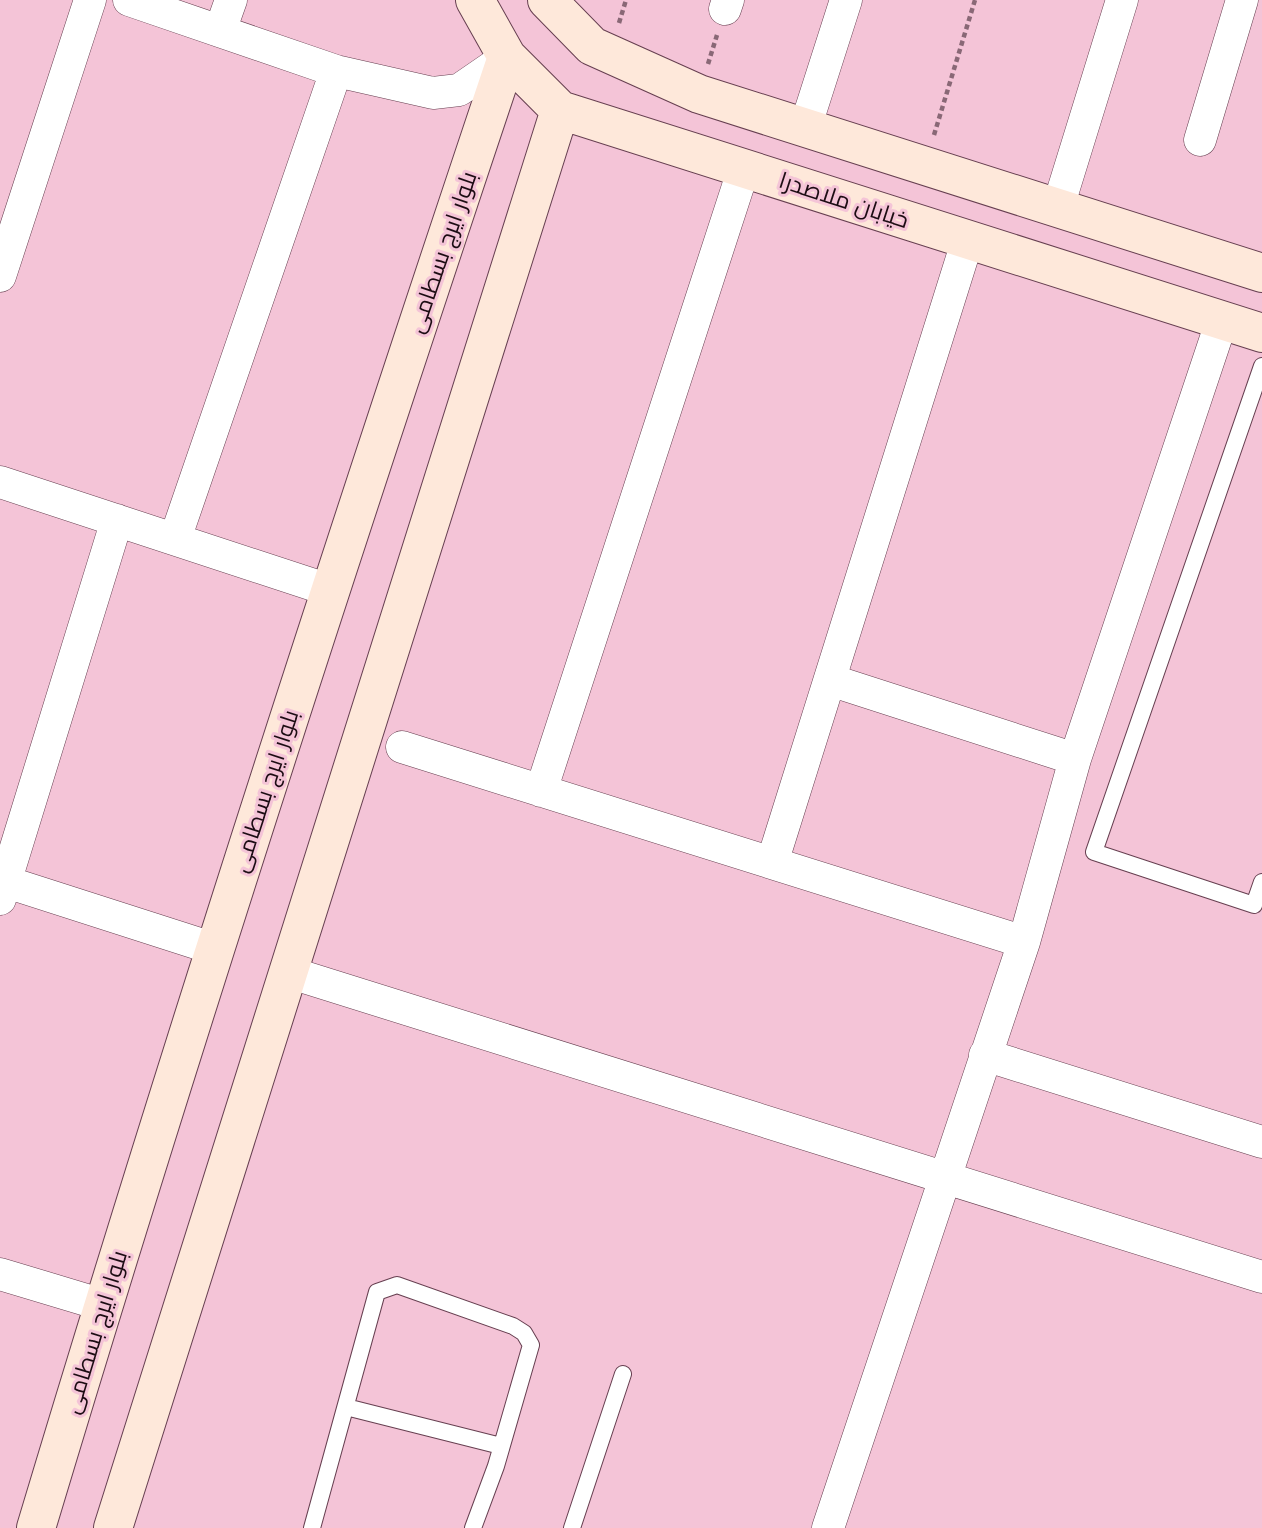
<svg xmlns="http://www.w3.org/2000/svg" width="1262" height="1528" font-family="Inter,Cairo,sans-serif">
  <rect width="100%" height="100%" fill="#f4c4d7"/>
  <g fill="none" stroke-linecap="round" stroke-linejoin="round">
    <defs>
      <path id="lane" d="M1262,366L1094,852L1254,905L1262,882
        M346,1407L501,1446
        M312,1528L377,1292L397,1285L513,1326L524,1333L531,1345L496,1466L473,1528
        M572,1528L623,1374"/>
      <path id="street" d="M129,0L336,71L433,93L459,90L507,57
        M725,9L728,0
        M220,31L231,0
        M805,128L846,0
        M1200,140L1242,0
        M1058,207L1122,0
        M0,276L90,0
        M0,482L329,590
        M175,539L336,71
        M830,680L1075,759
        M402,747L1024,942
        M541,791L744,168
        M772,863L968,239
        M0,880L215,949
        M0,899L117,520
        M288,972L1262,1277
        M985,1055L1262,1142
        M0,1274L103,1305
        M828,1528L1024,942L1075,759L1222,320"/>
      <path id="secondary" d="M475,0L507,57L560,110L1262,333
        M547,0L592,46L699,94L1262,273
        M36,1528C184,1035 343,546 507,57
        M113,1528L560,110"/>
    </defs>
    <use href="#lane" stroke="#663f50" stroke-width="18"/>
    <use href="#street" stroke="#663f50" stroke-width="33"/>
    <use href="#secondary" stroke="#663f50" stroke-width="40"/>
    <path stroke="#896876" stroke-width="4.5" stroke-dasharray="5 3.5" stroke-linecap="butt" d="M619,23L626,0
      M708,64L717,35
      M934,135L975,0"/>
    <use href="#lane" stroke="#fff" stroke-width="16"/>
    <use href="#street" stroke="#fff" stroke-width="32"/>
    <use href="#secondary" stroke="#fee8da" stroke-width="38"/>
  </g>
  <g text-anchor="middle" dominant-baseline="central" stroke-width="6" stroke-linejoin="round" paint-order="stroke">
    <g font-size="23" fill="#1c0c13" stroke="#f4c4d7">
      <text transform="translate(844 200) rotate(18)">خیابان ملاصدرا</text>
      <text transform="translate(442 252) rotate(-71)">بلوار ایرج بسطامی</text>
      <text transform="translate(265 791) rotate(-72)">بلوار ایرج بسطامی</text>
      <text transform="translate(95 1332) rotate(-73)">بلوار ایرج بسطامی</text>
    </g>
  </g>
</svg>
